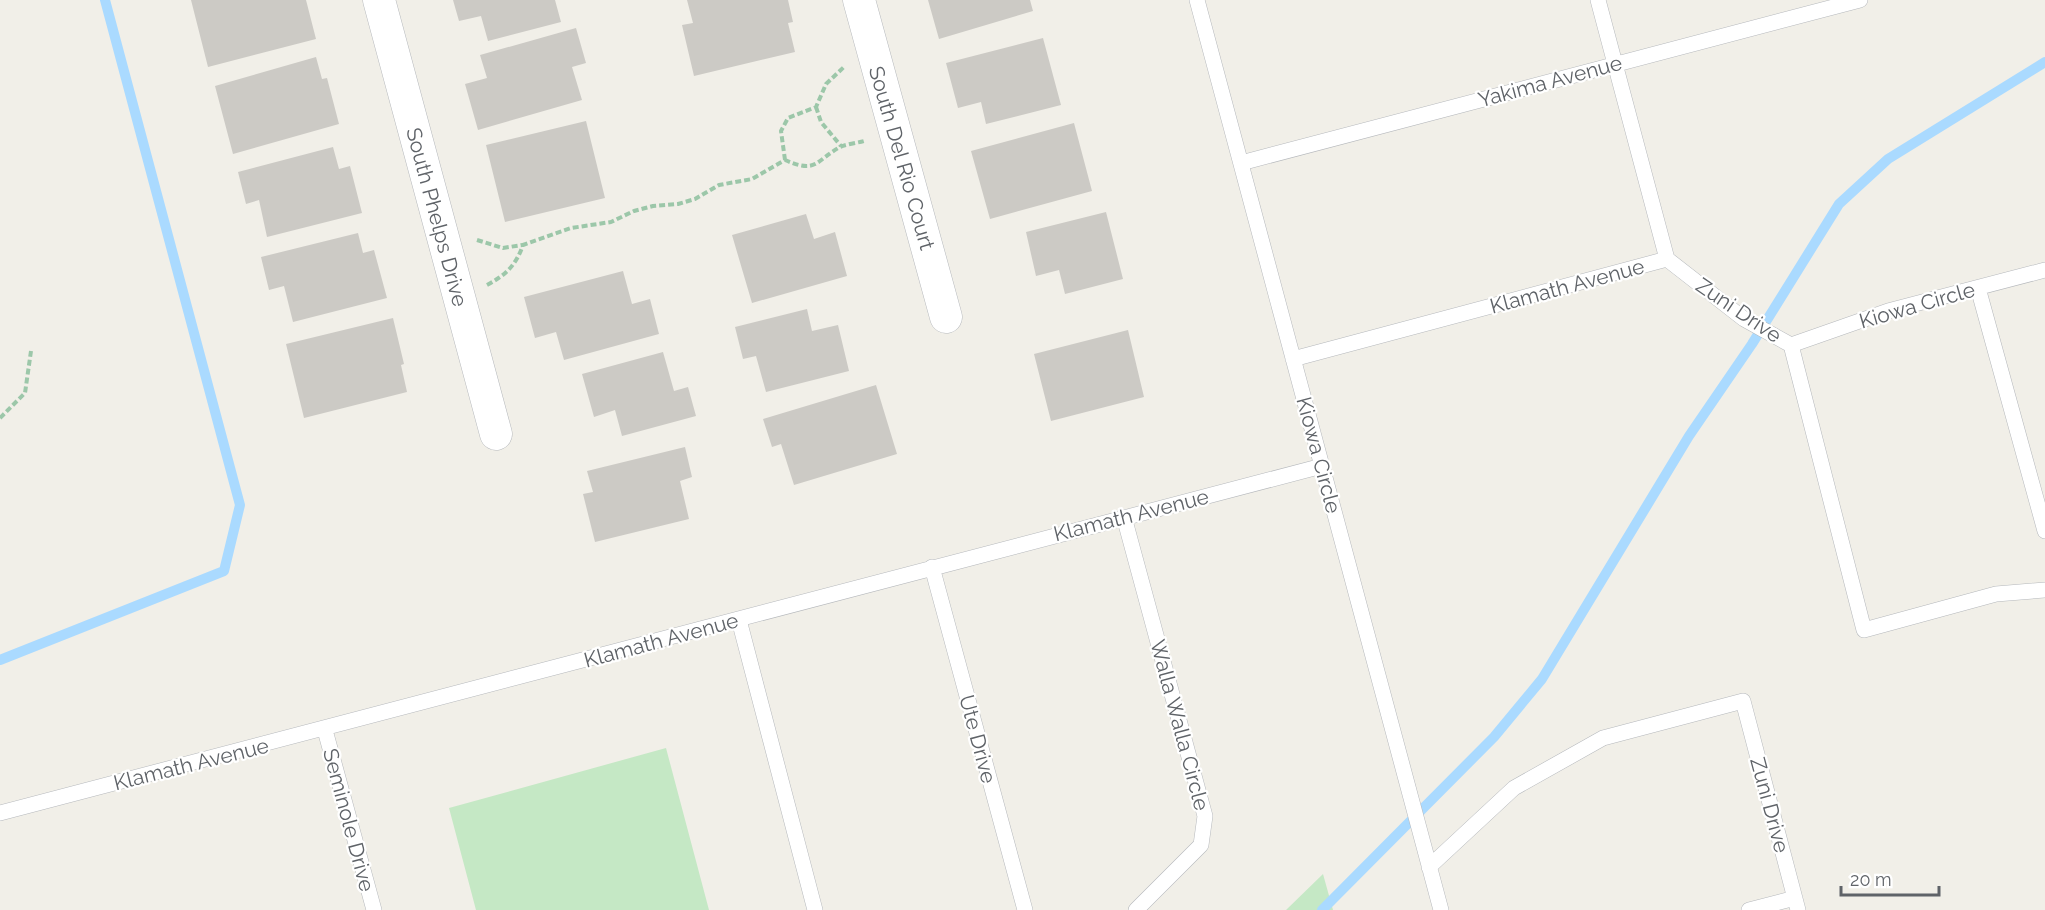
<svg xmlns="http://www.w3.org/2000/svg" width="2045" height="910" font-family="Raleway,sans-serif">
  <rect width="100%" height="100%" fill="#f1efe8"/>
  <path fill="#c5e8c5" d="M666,748L709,910H476L449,808Z
    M1323,874L1333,910H1286Z"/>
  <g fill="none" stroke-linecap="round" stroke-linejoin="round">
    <path stroke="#aadaff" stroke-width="10" d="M0,660L224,571L240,505L105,0
      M1322,910L1494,737L1542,679L1689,436L1752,344L1839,204L1888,159L2045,62"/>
  </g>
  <path fill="#cccac5" d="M191,0H306L316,39L208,67Z
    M453,0H555L561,22L488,41L481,16L459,21Z
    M687,0H788L793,22L788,23L795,52L694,76L682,25L693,23Z
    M928,0H1030L1033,11L939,39Z
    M576,28L586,63L572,67L582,100L478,130L465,84L487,78L480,55Z
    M1043,38L1061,105L986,124L981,102L958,108L946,63Z
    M316,57L322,79L327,78L339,124L233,154L215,86Z
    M586,121L605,198L505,222L486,145Z
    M1074,123L1092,191L990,219L971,151Z
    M333,147L339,169L350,166L362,213L267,237L259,200L246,204L238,172Z
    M1106,212L1123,279L1065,294L1059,270L1036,276L1026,232Z
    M806,214L814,239L835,232L847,276L752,303L732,235Z
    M358,233L363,253L374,250L387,298L293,322L284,286L269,290L261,257Z
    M623,271L632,304L650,299L659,334L564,360L556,332L535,338L524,297Z
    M807,309L812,331L838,325L849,371L766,392L756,356L743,359L735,327Z
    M393,318L404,364L401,365L407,392L304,418L286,344Z
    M1128,330L1144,397L1051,421L1034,354Z
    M663,352L674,391L688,387L696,416L622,436L615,410L594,417L582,374Z
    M876,385L897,454L794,485L781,444L772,447L763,419Z
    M685,447L692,477L680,481L689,519L595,542L583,494L593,492L587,471Z"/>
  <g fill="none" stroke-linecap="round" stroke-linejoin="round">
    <defs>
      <path id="lane" d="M1197,0L1441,910
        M1598,0L1667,259L1744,319L1791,345L1864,630L1996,594L2045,590
        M1241,163L1860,0
        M1978,288L2045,531
        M1791,345L1888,311L2045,270
        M1293,359L1667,259
        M1124,517L1205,816L1201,845L1136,910
        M932,567L1025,910
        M739,620L815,910
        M325,730L374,910
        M0,813C441,700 881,578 1322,466
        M1429,867L1514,788L1603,738L1743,701L1798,910
        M1749,910L1795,898"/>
      <path id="street" d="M379,0L496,434
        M859,0L946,317"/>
    </defs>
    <use href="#lane" stroke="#b5b8bc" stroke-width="16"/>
    <use href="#street" stroke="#b5b8bc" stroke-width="33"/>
    <path stroke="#9cc7a9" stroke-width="4" stroke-dasharray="6 3" stroke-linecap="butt" d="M816,107L821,122L841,146
      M785,160L781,131L788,118L816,107L826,84L845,66
      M477,240L503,248L522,245
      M487,285C506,275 516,265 523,245L571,228L611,222L634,211L653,206L678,204L695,199L719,185L752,179L785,160C817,174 815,161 840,147C847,144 857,143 864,141
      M0,418L25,393L31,351"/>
    <use href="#lane" stroke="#fff" stroke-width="15"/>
    <use href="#street" stroke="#fff" stroke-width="32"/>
  </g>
  <g text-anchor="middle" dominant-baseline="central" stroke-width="4.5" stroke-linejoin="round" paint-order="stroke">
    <g font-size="21" fill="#5f6368" stroke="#fff">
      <text transform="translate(1550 81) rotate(-15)">Yakima Avenue</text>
      <text transform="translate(902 158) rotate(74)">South Del Rio Court</text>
      <text transform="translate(437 217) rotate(75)">South Phelps Drive</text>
      <text transform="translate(1567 286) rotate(-15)">Klamath Avenue</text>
      <text transform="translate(1917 305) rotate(-16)">Kiowa Circle</text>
      <text transform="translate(1739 310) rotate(34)">Zuni Drive</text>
      <text transform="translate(1319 455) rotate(75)">Kiowa Circle</text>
      <text transform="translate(1131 515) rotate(-14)">Klamath Avenue</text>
      <text transform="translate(661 640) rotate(-15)">Klamath Avenue</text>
      <text transform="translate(1180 725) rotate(75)">Walla Walla Circle</text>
      <text transform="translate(978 739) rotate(75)">Ute Drive</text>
      <text transform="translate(191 764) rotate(-14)">Klamath Avenue</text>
      <text transform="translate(1770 805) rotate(75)">Zuni Drive</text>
      <text transform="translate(349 820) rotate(75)">Seminole Drive</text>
    </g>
  </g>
  <path d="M1841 886v9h98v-9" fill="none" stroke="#5f6368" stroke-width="3"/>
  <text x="1850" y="886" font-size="18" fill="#5f6368" stroke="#ffffff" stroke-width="4.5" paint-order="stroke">20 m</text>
</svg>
